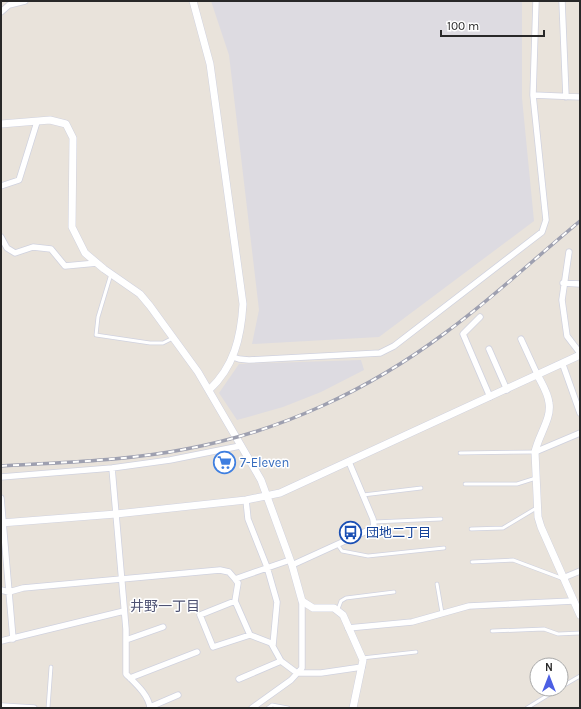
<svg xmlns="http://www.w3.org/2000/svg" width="581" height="709" font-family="Karla,'Noto Sans JP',sans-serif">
  <rect width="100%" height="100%" fill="#e9e3db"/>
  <path fill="#dddbe1" d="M211,1H522V98L534,221L379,337L252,344L259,310L229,55Z
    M361,360L364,370L321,392L283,407L237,420L219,393L239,364Z"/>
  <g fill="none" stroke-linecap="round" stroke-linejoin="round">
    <defs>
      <path id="service" d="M111,274L98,317L96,335L150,343H163L173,338
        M460,453L534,452
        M465,484H517L536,478
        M363,495L421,488
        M374,522L441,519
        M471,529L503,528L538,507
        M337,544L342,551L368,556L444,548
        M472,562L513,560L561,578
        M437,584L442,613
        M338,609L341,601L346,598L394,592
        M492,631L544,629L558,634L580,633
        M362,658L416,652
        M561,687L580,676
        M48,708L51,667
        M268,708L272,705L288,708
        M527,708L558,689"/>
      <path id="minor" d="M562,1L566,97
        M1,12L9,5L25,1
        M533,95L580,97
        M1,186L19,180L37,122
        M1,237L7,248L15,253L33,247L51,249L65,266L97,263
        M569,252L562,300L567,336L580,353
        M563,283L580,284
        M480,317L463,334L490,397
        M521,339L538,376
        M489,349L507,390
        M233,357L239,359L249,360L380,353L394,346L542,232L546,220L533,95L536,1
        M563,365L580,413
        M535,452L580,433
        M112,468L126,629V674C135,683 149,695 150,708
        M1,477L112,468L170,460L240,446
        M1,498L13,639
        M246,500L248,519L267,567L277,602L273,645
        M292,565L371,529L374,526L373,519L349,462
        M563,578L580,571
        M235,579L238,583L235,601L250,635L271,643L281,661L297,673H321L362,667
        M1,590L9,592L23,588L220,570L229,572L235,579L290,560
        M235,601L200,615L213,647L250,635
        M348,628L412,622L469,606L573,601
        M126,640L163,627
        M1,641L124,611
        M130,678L197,652
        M239,679L281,661
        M1,706L34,708
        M150,707L178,695
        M252,708L291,680L302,668V601"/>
      <path id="tertiary" d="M193,1L210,64L243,304C241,337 234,367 209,390
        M1,124L50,120L66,124L73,138L72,227L85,253L104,269L140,294L150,306L198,372L261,480L292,565L302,601L313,608H334L343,615L363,660L353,708
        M538,376C542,384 548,393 549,403C552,418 538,436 535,452L538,517L541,527L580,615
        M1,523L116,514L246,500L280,493L580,355"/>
    </defs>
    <use href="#service" stroke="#d0d2df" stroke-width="4.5"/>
    <use href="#minor" stroke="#d0d2df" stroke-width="7"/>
    <use href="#tertiary" stroke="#d0d2df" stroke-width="8"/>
    <use href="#service" stroke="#fff" stroke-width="3"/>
    <use href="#minor" stroke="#fff" stroke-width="5.5"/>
    <use href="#tertiary" stroke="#fff" stroke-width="7"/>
    <defs>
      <path id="rail" d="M1,466C63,462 125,461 186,449C279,432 369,390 445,333C492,299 535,258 580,221"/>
    </defs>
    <use href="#rail" stroke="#9ea0b0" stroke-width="3.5"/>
    <use href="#rail" stroke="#fff" stroke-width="2" stroke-dasharray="6" stroke-linecap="butt"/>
  </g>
  <defs>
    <symbol id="supermarket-ring" viewBox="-11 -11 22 22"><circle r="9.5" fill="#fff" stroke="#3f7fe0" stroke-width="1.5"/><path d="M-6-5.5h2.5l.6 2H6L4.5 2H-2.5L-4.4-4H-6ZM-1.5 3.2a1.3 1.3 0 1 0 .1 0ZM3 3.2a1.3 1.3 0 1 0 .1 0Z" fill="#3f7fe0"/></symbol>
    <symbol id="bus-ring" viewBox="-11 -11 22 22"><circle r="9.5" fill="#fff" stroke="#1a4fb4" stroke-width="1.5"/><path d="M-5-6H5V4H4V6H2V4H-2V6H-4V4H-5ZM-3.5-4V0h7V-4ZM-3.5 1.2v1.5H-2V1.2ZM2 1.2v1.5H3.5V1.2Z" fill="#1a4fb4"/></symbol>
  </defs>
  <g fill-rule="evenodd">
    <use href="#supermarket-ring" x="212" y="450" width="25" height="25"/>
    <use href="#bus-ring" x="338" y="520" width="25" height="25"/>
  </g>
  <g text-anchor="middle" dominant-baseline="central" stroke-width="3" stroke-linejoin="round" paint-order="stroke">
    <g font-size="13" fill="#366cbe" stroke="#fff" text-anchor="start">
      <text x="240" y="462">7-Eleven</text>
    </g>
    <g font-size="13" fill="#164399" stroke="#fff" text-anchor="start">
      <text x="366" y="532">団地二丁目</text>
    </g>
    <g font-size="14" fill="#4e5273" stroke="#fff">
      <text x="165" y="606">井野一丁目</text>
    </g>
  </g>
  <rect width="581" height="709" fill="none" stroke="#282828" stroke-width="4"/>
  <g transform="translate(549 677)"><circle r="19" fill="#ffffff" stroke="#a9a9a9"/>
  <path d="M0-3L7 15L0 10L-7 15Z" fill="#4c5fe4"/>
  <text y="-6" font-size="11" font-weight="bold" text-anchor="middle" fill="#282828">N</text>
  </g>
  <path d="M441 30v6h103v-6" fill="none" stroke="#282828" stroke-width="2"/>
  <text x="447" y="30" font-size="12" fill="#282828" stroke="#ffffff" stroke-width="3" paint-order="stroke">100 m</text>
</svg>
